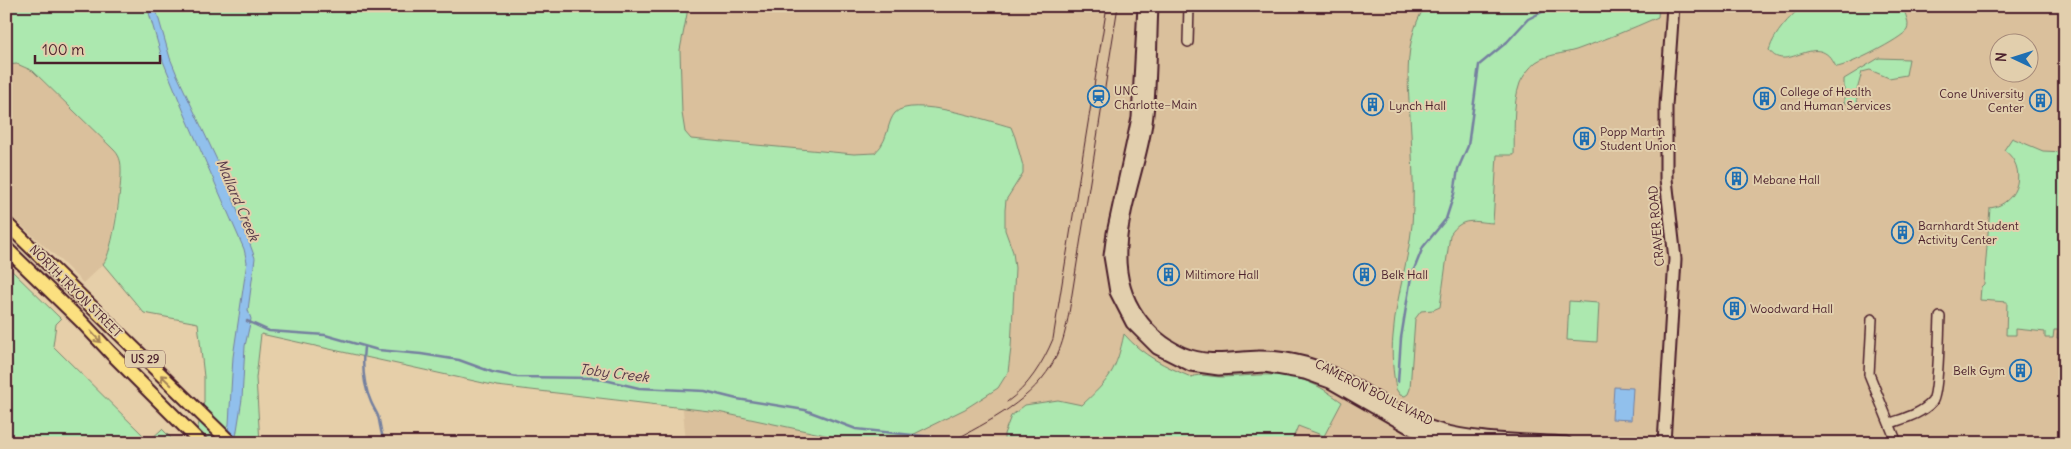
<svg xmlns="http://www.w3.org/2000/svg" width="2071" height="449" font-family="Delius,sans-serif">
  <rect width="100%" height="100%" fill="#e6cfa9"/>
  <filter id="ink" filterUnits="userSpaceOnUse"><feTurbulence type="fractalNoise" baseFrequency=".02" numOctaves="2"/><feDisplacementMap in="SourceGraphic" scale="10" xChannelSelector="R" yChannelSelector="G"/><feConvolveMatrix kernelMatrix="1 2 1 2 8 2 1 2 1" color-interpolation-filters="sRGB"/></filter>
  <g filter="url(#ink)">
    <path fill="#dac09c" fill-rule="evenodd" d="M652,6H2065V443H686L650,42ZM1998,42H2028V72H1998Z
      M10,63L17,64L33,71L114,150L120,159L121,179L109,254L103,264L83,283L57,257L6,212V65Z"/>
    <path fill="#ace8af" stroke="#7b846d" d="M6,6H687V14L680,50L682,113L685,132L691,139L854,154L875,153C877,150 881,147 882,144C888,135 888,121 895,113C912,95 989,121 1011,127L1015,137L1023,166V173L1006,200L1005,210V230L1013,252L1015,268L1011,348L1008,372L998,388L965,409L896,443H862L718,412L497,386L261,334L256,378L260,443H194L204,402V377L198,323L144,313L103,264C113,253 122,185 121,168C121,161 119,155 114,150L33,71L17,64L6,65Z
      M1425,6H1659L1658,17C1631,29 1604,40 1576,50C1563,54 1548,54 1536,62C1530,67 1523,76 1520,83C1512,105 1515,133 1514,155H1497L1493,223C1474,222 1462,216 1450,235L1440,307L1433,310L1421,311L1415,319L1410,389L1408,394L1405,396L1400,395L1396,389C1393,372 1391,354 1393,336C1396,293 1412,252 1413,209C1414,184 1412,158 1411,133C1409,90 1401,45 1425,6Z
      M1802,6H1900L1903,7C1905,14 1910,23 1907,30C1903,38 1847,67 1836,67C1818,27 1787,76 1769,50C1775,32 1789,18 1802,6Z
      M1879,58L1909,59L1906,75L1889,78L1870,70L1862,72L1856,94L1858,105L1844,103V79Z
      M2012,138L2043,151L2065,152V339L2057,338L2058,330H2054L2053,338H2045V332L2016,329V335H2006L2007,302L1980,300L1981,287L1984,284L1990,208C2019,204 2028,167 2004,150Z
      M6,265L61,319L56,324L53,346L149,441L162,429L176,443H6Z
      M1569,301L1599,303L1597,342L1567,340Z
      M1124,334C1143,356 1165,366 1191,377C1201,373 1211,377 1222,377C1252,376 1284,370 1313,384C1323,388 1333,396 1342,402L1324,436L1298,426L1291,443H1162L1142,439L1125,443H1071L1068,439L1036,443H1004V434L1011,416L1025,405L1058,400L1082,405C1110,379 1116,371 1124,334Z"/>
    <path fill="#91c0ec" stroke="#75809f" d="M147,6H155L170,58L177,75L225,177L230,179L227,182L255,258L248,310L251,319L245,346L242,399L235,443H226L229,424L233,357L247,262L244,249L186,117L163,61Z
      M1614,387L1633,388L1631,420L1612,419Z"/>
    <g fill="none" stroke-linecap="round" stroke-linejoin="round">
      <path stroke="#75809f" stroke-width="2.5" d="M247,321L269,331L325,335L378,350L421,354L459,360L492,372L517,377L596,378L639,388L705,391L737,399L805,410L856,429L931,437L954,443
        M364,347C362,366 363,384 371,402C373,407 376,411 378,416C381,426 380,435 386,443
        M1398,382L1401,338L1411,277L1423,247L1446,219L1454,194L1458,169L1468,146L1479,65L1507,42L1528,19L1552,7L1559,6"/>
      <defs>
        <path id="street" d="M1188,42L1189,6
          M1872,319L1869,374L1897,443
          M1891,423C1905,418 1921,414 1932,402C1939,393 1939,332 1940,317"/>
        <path id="secondary" d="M1144,6L1138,118L1113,233L1110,256L1116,292L1132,323L1157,348L1191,365L1219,369L1265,366L1305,373L1330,382L1412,429L1431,436L1463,443
          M1152,6C1150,45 1151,85 1146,123C1137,185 1097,258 1138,316C1149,332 1164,345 1182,353C1208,364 1232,358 1259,357C1275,357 1290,359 1305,363C1345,374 1382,405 1420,423C1460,441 1522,440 1566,443
          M1664,443L1675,259L1666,179V106L1673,6"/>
        <path id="primary" d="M6,223L231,443
          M6,248L81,321L111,353L201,443"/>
      </defs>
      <use href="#street" stroke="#4a1f2b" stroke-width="12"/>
      <use href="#secondary" stroke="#4a1f2b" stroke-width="15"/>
      <use href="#primary" stroke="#4a1f2b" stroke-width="16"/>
      <use href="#street" stroke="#e2cfad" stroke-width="9"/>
      <use href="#secondary" stroke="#e2cfad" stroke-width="11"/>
      <use href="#primary" stroke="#fbe080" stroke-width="12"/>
      <path stroke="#4a1f2b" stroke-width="1" d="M1007,402C1028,387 1043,363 1053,339L1107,6
        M949,443C989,421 1034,401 1056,357C1063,344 1066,328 1069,313L1118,6"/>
    </g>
    <defs><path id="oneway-shaft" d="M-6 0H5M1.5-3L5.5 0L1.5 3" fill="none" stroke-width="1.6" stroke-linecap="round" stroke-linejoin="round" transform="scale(1.25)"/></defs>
    <g stroke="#a28056">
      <use href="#oneway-shaft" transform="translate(96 337) rotate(48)"/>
      <use href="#oneway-shaft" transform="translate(166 380) rotate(-136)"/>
    </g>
  </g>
  <defs>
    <symbol id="station-ring" viewBox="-11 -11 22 22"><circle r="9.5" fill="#e2cfad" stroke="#1f6fb2" stroke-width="1.5"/><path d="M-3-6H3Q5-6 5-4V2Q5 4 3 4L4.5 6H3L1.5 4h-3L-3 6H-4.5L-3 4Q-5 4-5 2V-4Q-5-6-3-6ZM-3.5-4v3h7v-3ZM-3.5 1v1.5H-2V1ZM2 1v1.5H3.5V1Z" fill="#1f6fb2"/></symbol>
    <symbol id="building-ring" viewBox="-11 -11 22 22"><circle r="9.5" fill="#e2cfad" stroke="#1f6fb2" stroke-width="1.5"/><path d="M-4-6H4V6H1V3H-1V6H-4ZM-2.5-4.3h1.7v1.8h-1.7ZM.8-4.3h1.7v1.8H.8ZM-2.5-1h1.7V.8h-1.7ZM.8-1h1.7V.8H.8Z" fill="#1f6fb2"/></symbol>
  </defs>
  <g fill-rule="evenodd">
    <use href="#station-ring" x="1086" y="84" width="25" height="25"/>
    <use href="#building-ring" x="1752" y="86" width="25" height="25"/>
    <use href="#building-ring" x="2028" y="88" width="25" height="25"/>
    <use href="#building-ring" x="1360" y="92" width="25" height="25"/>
    <use href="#building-ring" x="1572" y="126" width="25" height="25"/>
    <use href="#building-ring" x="1724" y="166" width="25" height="25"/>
    <use href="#building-ring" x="1890" y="220" width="25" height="25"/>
    <use href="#building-ring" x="1156" y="262" width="25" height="25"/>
    <use href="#building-ring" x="1352" y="262" width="25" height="25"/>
    <use href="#building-ring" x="1722" y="296" width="25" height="25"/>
    <use href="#building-ring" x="2008" y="358" width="25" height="25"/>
  </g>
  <g text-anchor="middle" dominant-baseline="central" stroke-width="4" stroke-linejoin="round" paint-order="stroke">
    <rect fill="#e2cfad" stroke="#785452" stroke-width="1" x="125" y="350.5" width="40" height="17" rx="4"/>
    <g font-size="11" font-weight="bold" fill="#4a1f2b">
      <text x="145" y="359">US 29</text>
    </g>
    <g font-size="12" fill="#4a1f2b" stroke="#e2cfad" text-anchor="start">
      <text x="1114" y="90">UNC<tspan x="1114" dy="14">Charlotte–Main</tspan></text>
      <text x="1780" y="91">College of Health<tspan x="1780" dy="14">and Human Services</tspan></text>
      <text x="2024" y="93" text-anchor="end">Cone University<tspan x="2024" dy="14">Center</tspan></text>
      <text x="1389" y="105">Lynch Hall</text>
      <text x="1600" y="131">Popp Martin<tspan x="1600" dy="14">Student Union</tspan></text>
      <text x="1753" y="179">Mebane Hall</text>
      <text x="1918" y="225">Barnhardt Student<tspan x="1918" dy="14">Activity Center</tspan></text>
      <text x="1185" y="274">Miltimore Hall</text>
      <text x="1381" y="274">Belk Hall</text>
      <text x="1750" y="308">Woodward Hall</text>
      <text x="2005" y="370" text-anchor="end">Belk Gym</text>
    </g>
    <g font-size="12" fill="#4a1f2b" stroke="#e2cfad">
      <text transform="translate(1656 226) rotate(-95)">CRAVER ROAD</text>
      <text transform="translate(76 291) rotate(45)">NORTH TRYON STREET</text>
      <text transform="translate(1374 392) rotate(27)">CAMERON BOULEVARD</text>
    </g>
    <g font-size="14" font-style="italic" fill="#553748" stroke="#e2cfad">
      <text transform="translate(238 200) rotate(67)">Mallard Creek</text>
      <text transform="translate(614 373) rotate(7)">Toby Creek</text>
    </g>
  </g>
  <rect width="2071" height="449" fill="none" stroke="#e2cfad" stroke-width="25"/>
  <rect x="12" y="12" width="2046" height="424" fill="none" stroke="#4a1f2b" stroke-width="2" filter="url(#ink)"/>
  <g transform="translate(2014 58) rotate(274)"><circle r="24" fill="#e2cfad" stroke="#a58979"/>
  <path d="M0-4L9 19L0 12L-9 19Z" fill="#1f6fb2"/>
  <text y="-8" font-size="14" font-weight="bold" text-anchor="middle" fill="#4a1f2b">N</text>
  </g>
  <path d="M35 55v8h125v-8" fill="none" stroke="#4a1f2b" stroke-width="2.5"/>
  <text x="42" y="55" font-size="15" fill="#4a1f2b" stroke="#e2cfad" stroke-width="4" paint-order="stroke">100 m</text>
</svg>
